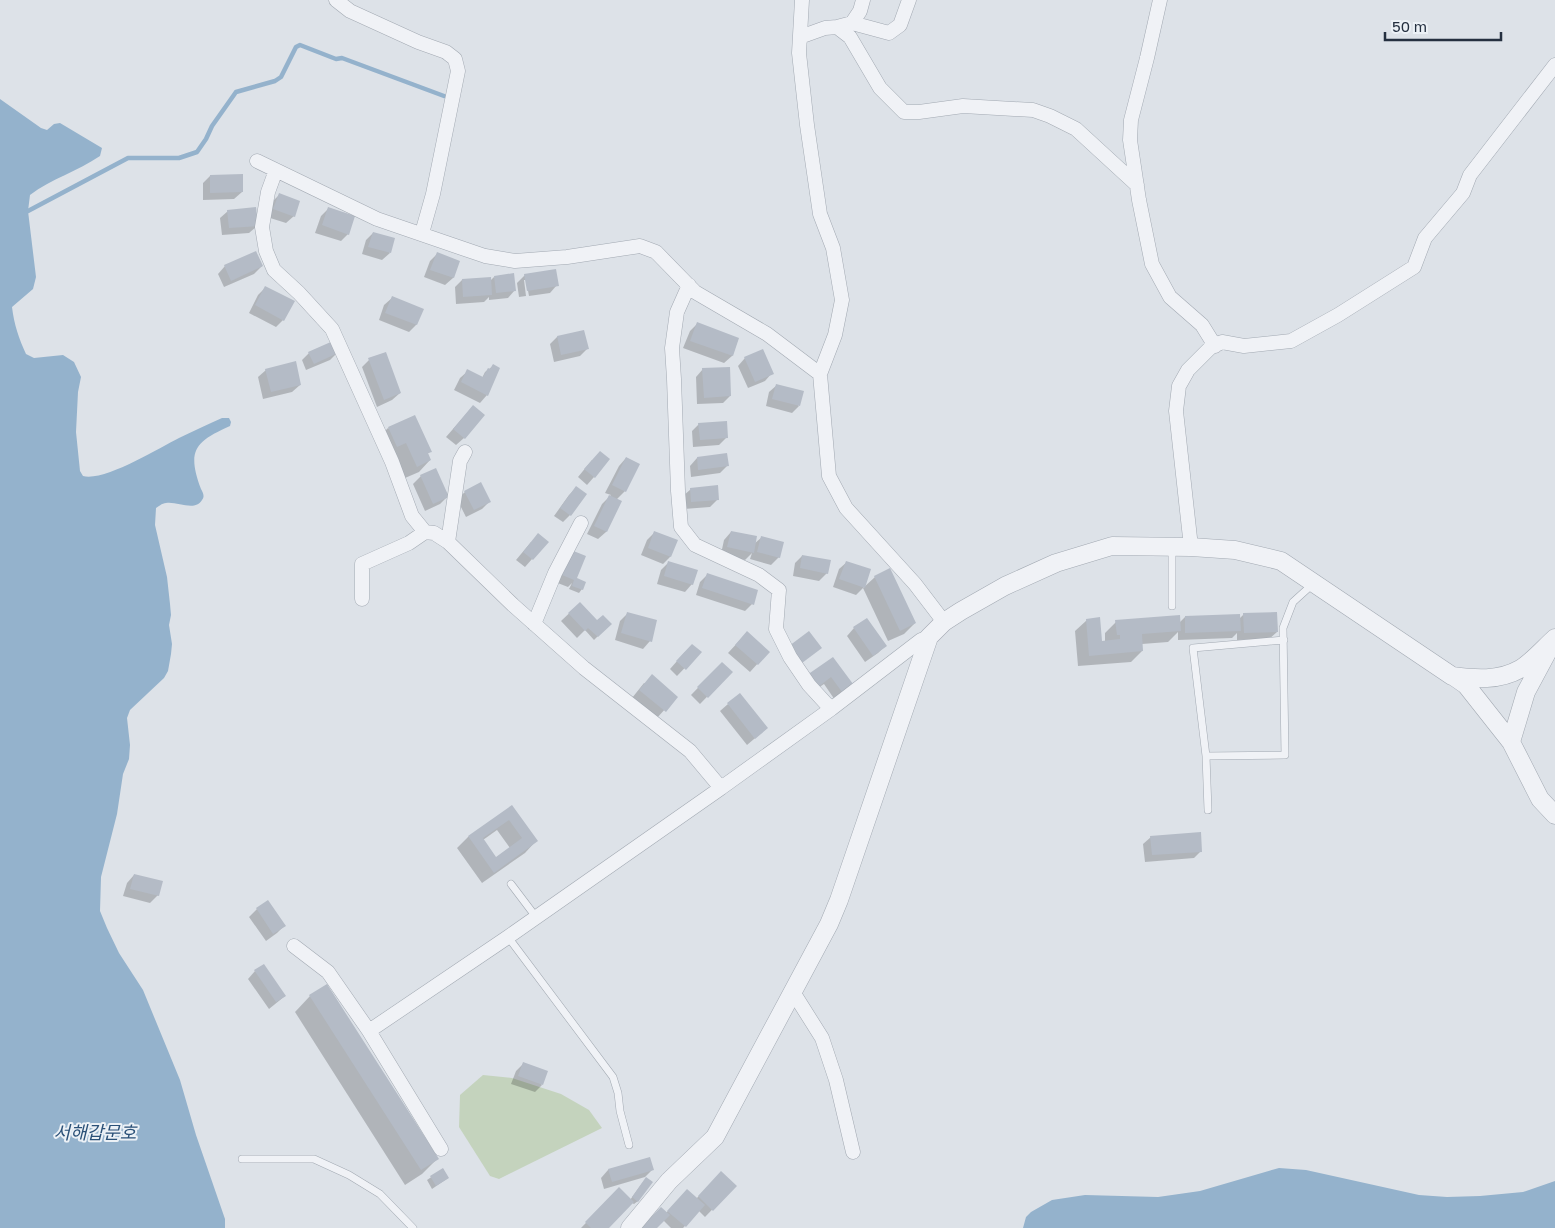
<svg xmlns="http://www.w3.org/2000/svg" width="1555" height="1228" font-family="'Golos Text','Noto Sans KR',sans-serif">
  <rect width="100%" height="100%" fill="#dde2e8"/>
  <path fill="#c4d3bd" d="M483,1075L512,1078L561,1094L589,1110L602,1128L499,1179L490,1176L459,1127L460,1095Z"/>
  <path fill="#94b2cc" d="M0,99L41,128L47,130L54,124L60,123L102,148L100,156C78,171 51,179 30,195L28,211L36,277L33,289L12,307C14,324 19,339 26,354L34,358L63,355L74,362L81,377L78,392L76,432L80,471L83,476C104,482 159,448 179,438C193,431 207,425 222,418H229L231,422L230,426C194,442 187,451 201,489C203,493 205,496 202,500C195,512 177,501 166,503C162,503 158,507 156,508L155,525L167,577L170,604L171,615L169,625L172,644L171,654L168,671L164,678L130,710L127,718L130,745L129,759L123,774L117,814L101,877L100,911L107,928L119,953L143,990L180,1080L196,1135L225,1219V1228H0Z
    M1279,1168L1306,1170L1419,1195L1447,1197L1480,1196L1523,1192L1555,1181V1228H1023L1026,1217L1031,1212L1052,1200L1085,1195L1158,1197L1200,1191Z"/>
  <path fill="#0003" fill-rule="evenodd" d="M210,176L242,192L234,199L203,200V183Z
    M279,195L294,216L286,223L267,217L272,202Z
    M328,209L348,234L341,241L315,233L321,216Z
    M228,211L257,226L249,233L222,235L220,218Z
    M373,233L390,253L382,260L362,254L366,240Z
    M437,254L458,262L453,278L445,285L424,277L430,261Z
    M225,266H262L254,274L224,287L218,274Z
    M525,275L557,285L550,293L529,296L526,280H524L526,296L519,297L517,283Z
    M494,277L515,290L508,298L489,300V297L484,302L456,304L455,287L462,280L490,281Z
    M266,287L283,320L276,327L249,313L258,295Z
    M392,298L422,310L416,325L409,332L379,320L384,305Z
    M697,324L738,339L732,356L724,363L683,348L690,331Z
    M583,331L587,349L580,356L554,362L550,344L557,337Z
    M309,353H337L330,360L306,370L302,360Z
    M745,358L772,373L765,381L748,388L738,366Z
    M369,360L400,393L392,400L377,407L362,367Z
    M493,366L487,395L480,403L454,390L460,378L468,371L482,378L485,372Z
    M703,369L730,396L723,403L697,404L696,377Z
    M266,370L300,385L292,392L263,399L258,377Z
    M777,385L799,406L792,413L766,406L769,392Z
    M473,406L464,438L456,445L446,437Z
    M699,424L726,438L719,445L693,447L692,431Z
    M388,428L430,452L427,454L430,460L419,472L405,478L377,439Z
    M626,458L625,491L616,500L620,502L606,532L598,539L587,534L602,504L611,495L605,493L619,466Z
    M697,458L727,466L720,473L691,477L690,466Z
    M592,460L594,477L587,485L578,477Z
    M421,476L447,497L440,504L425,511L413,484Z
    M576,488L570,515L563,522L554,516L569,495Z
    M691,489L717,500L710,507L684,509L683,496Z
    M465,492L489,502L482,509L466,517L457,499Z
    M655,532L676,541L670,557L663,564L641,555L647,540Z
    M731,532L754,544L762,537L779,557L771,565L750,559L752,553L745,560L721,554L724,540Z
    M531,542H547L525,567L516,560Z
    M802,556L827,573L819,581L793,576L795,563Z
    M564,559L582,589L579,593L569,589L572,583L568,587L555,582Z
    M669,562L692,584L685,592L657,584L661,570Z
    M847,562L870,570L863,588L875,577L915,623L904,634L888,641L863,588L856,595L833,587L839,569Z
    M707,575L752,604L745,611L696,595L700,582Z
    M580,603L595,620L610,624L594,640L585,630L577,638L561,621Z
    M628,613L650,641L643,649L615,640L620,621Z
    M1244,614L1277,632L1269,639L1237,640V633L1232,638L1178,640V632L1168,642L1142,644V651L1131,662L1078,666L1075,631L1087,620L1101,642H1105V633L1116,622L1179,623L1185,617L1239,619Z
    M867,620L885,646L878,653L865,662L847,636L854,628Z
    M740,640L768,652L750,672L728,653Z
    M685,652H700L677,676L670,669Z
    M833,658L854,688L837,703L824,684L809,694Z
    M722,663L731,672L700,704L691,695Z
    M644,683L676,697L657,718L632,698Z
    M728,704L767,728L747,745L720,711Z
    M512,807L536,841L525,853L482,883L457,848L468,837ZM497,830L510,848L496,858L483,840Z
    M1151,837L1201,851L1194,858L1145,862L1143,844Z
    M134,875L158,895L150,903L123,896L127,883Z
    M268,902L284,926L277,933L266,941L249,917L257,909Z
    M255,971L285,996L269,1009L248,979Z
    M327,986L437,1159L422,1174L405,1185L295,1012L310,996Z
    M523,1064L542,1085L535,1092L511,1084L516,1071Z
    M649,1158L652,1170L645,1177L604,1189L601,1178L608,1170Z
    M443,1169L448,1178L432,1189L427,1180Z
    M721,1173L735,1186L705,1217L699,1211L683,1228H671L663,1220L655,1228H642L666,1213L680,1198L696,1199Z
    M643,1182L638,1201L634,1204L632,1203L607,1228H581L619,1189L630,1200Z"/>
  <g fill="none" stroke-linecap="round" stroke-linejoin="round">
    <path stroke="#94b2cc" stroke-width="4.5" d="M28,211L128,158H179L197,152L206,139L212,126L236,92L275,81L281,77L296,47L300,45L336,59L342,58L444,96"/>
  </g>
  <path fill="#b4bbc6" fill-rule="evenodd" d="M243,174V192L210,193V175Z
    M279,193L300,201L295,217L273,209Z
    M256,207L258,226L229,228L227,210Z
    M328,207L355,216L349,235L322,225Z
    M373,232L395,238L391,253L368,247Z
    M256,251L263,266L231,281L224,265Z
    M437,252L460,261L454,278L430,270Z
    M556,269L559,286L527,291L524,274Z
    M514,273L516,291L496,293L494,276Z
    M491,277L492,295L463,297L462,279Z
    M265,286L295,301L284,321L255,305Z
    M392,296L424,309L417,325L385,313Z
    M697,322L739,338L733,356L690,341Z
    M584,330L589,349L561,355L557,336Z
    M333,341L338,353L314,364L308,352Z
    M763,349L774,374L755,382L744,357Z
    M386,352L401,393L384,400L368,358Z
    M296,361L301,385L271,392L265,369Z
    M493,364L500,368L488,396L461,382L467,369L483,377L488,368L490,369Z
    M730,367L731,396L704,398L702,368Z
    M776,384L804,391L800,406L772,399Z
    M473,405L485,415L465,439L453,429Z
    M415,415L432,452L428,453L431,460L417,467L406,443L397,447L388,427Z
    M727,421L728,438L700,440L698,423Z
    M600,451L610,459L595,478L584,469Z
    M727,453L729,466L698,470L697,457Z
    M626,457L640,464L626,492L612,485Z
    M436,468L449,497L433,504L420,475Z
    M481,482L491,502L474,510L464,491Z
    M718,485L719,500L691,502L690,488Z
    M576,486L587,494L571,516L560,508Z
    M609,495L622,501L607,532L594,526Z
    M654,531L678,540L671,557L648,548Z
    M731,531L757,536L754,553L727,547Z
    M538,533L549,542L533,560L523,552Z
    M761,536L784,542L780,558L757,552Z
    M571,550L586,556L577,578L586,582L583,590L572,586L574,580L562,575Z
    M802,555L831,560L828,574L800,568Z
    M668,561L698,570L693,585L664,576Z
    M846,561L871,569L865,588L839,579Z
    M890,568L916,623L900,631L874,576Z
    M707,573L758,590L754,605L702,588Z
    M580,602L597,620L603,615L612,624L598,637L588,628L585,631L568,613Z
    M627,612L657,620L652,642L621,633Z
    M1277,612L1278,632L1244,633L1243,613Z
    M1240,614L1241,631L1185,633V616Z
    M1180,615L1181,631L1142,634L1143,651L1089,656L1086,619L1100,617L1102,641L1120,639V635H1117L1115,620Z
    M867,618L887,646L873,656L853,627Z
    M747,631L770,652L758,665L735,645Z
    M809,631L822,648L802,663L789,646Z
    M692,644L702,652L686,670L676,661Z
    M833,657L856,688L845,696L831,677L817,688L807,675Z
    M722,662L733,672L708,698L697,687Z
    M652,674L678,697L666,712L639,690Z
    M740,693L768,728L755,739L727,703Z
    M512,805L538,841L494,873L468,836ZM509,820L522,838L496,857L483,838Z
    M1201,832L1202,852L1152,855L1150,836Z
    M134,874L163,881L159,896L130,889Z
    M268,900L286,926L273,934L256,908Z
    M264,964L286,996L276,1002L254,970Z
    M327,984L439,1159L421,1170L309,995Z
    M523,1062L548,1071L543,1085L518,1076Z
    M650,1157L654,1170L612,1182L608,1169Z
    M443,1168L449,1178L436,1186L430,1176Z
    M721,1171L737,1186L713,1211L698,1196Z
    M646,1177L653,1182L638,1202L632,1197Z
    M619,1187L634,1202L609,1228H591L585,1222Z
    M687,1189L705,1205L686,1227L667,1211Z
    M661,1207L670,1215L657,1228H640Z"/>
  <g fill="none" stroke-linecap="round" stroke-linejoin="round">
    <defs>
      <path id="service" d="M1171,547L1172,555V606
        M1206,756L1193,648L1284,640
        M1208,810L1206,756L1285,755L1283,628L1293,602L1314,583
        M511,884L536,917
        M508,937L613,1077L618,1093L620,1111L629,1145
        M242,1159H314L349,1175L380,1194L413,1228"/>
      <path id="minor" d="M336,0L350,11L418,42L446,52L455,59L458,71L433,194L422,233
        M802,0L799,53L807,125L820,214L833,248L842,300L835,335L820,374L829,476L846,508L915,584L944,622
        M1160,0L1147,58L1131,120L1130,140L1139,200L1152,264L1170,297L1202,325L1215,346
        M852,23L860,11L863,0
        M837,27L852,23L889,33L900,25L909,0
        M800,37L825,28L837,27L850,37L880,88L904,112H919L963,106L1033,110L1050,116L1076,129L1137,185
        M257,161L377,219L485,256L515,261L567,257L640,246L656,252L695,292L767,334L820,374
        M276,170L268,192L262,227L266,251L274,270L299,293L332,329L392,462L412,516L425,532L434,533L448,542L513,605L584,668L690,751L721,788L831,709L921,640L929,637
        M689,285L677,312L672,348L674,379L678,491L681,527L695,545L759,575L779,590L776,629L790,657L809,685L831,709
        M448,542L460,461L465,452
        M1191,547L1176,411L1179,386L1188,370L1210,348L1222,342L1244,346L1291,341L1338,315L1414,267L1425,238L1463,193L1470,175L1555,65
        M362,599V564L409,543L425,532
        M534,624L555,573L581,523
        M294,946L328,972L369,1031L441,1149
        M793,992L822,1038L836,1080L853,1152
        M369,1031L508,937L721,788"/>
      <path id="tertiary" d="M1548,651L1526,692L1511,742L1540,799L1555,815
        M1453,676L1466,685L1511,742
        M630,1228L669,1181L715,1137L829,924L839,900L929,637L944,622L961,611L1005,586L1056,563L1112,546L1191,547L1235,550L1281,561L1452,676C1475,679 1499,681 1520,669C1531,663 1545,647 1555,638"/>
    </defs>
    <use href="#service" stroke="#a2a9b2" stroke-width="8"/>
    <use href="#minor" stroke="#a2a9b2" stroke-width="15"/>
    <use href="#tertiary" stroke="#a2a9b2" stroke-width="19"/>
    <use href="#service" stroke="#f0f2f6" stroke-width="7"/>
    <use href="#minor" stroke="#f0f2f6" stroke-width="14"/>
    <use href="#tertiary" stroke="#f0f2f6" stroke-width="18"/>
  </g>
  <g text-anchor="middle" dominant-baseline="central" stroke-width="4" stroke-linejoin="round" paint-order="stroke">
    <g font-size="18" font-style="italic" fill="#2b5178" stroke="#ecf1f6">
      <text x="95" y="1132">서해갑문호</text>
    </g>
  </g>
  <path d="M1385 32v8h116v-8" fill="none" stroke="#253040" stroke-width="2.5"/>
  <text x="1392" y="32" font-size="15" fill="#253040" stroke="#ecf1f6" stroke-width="4" paint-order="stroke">50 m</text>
</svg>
